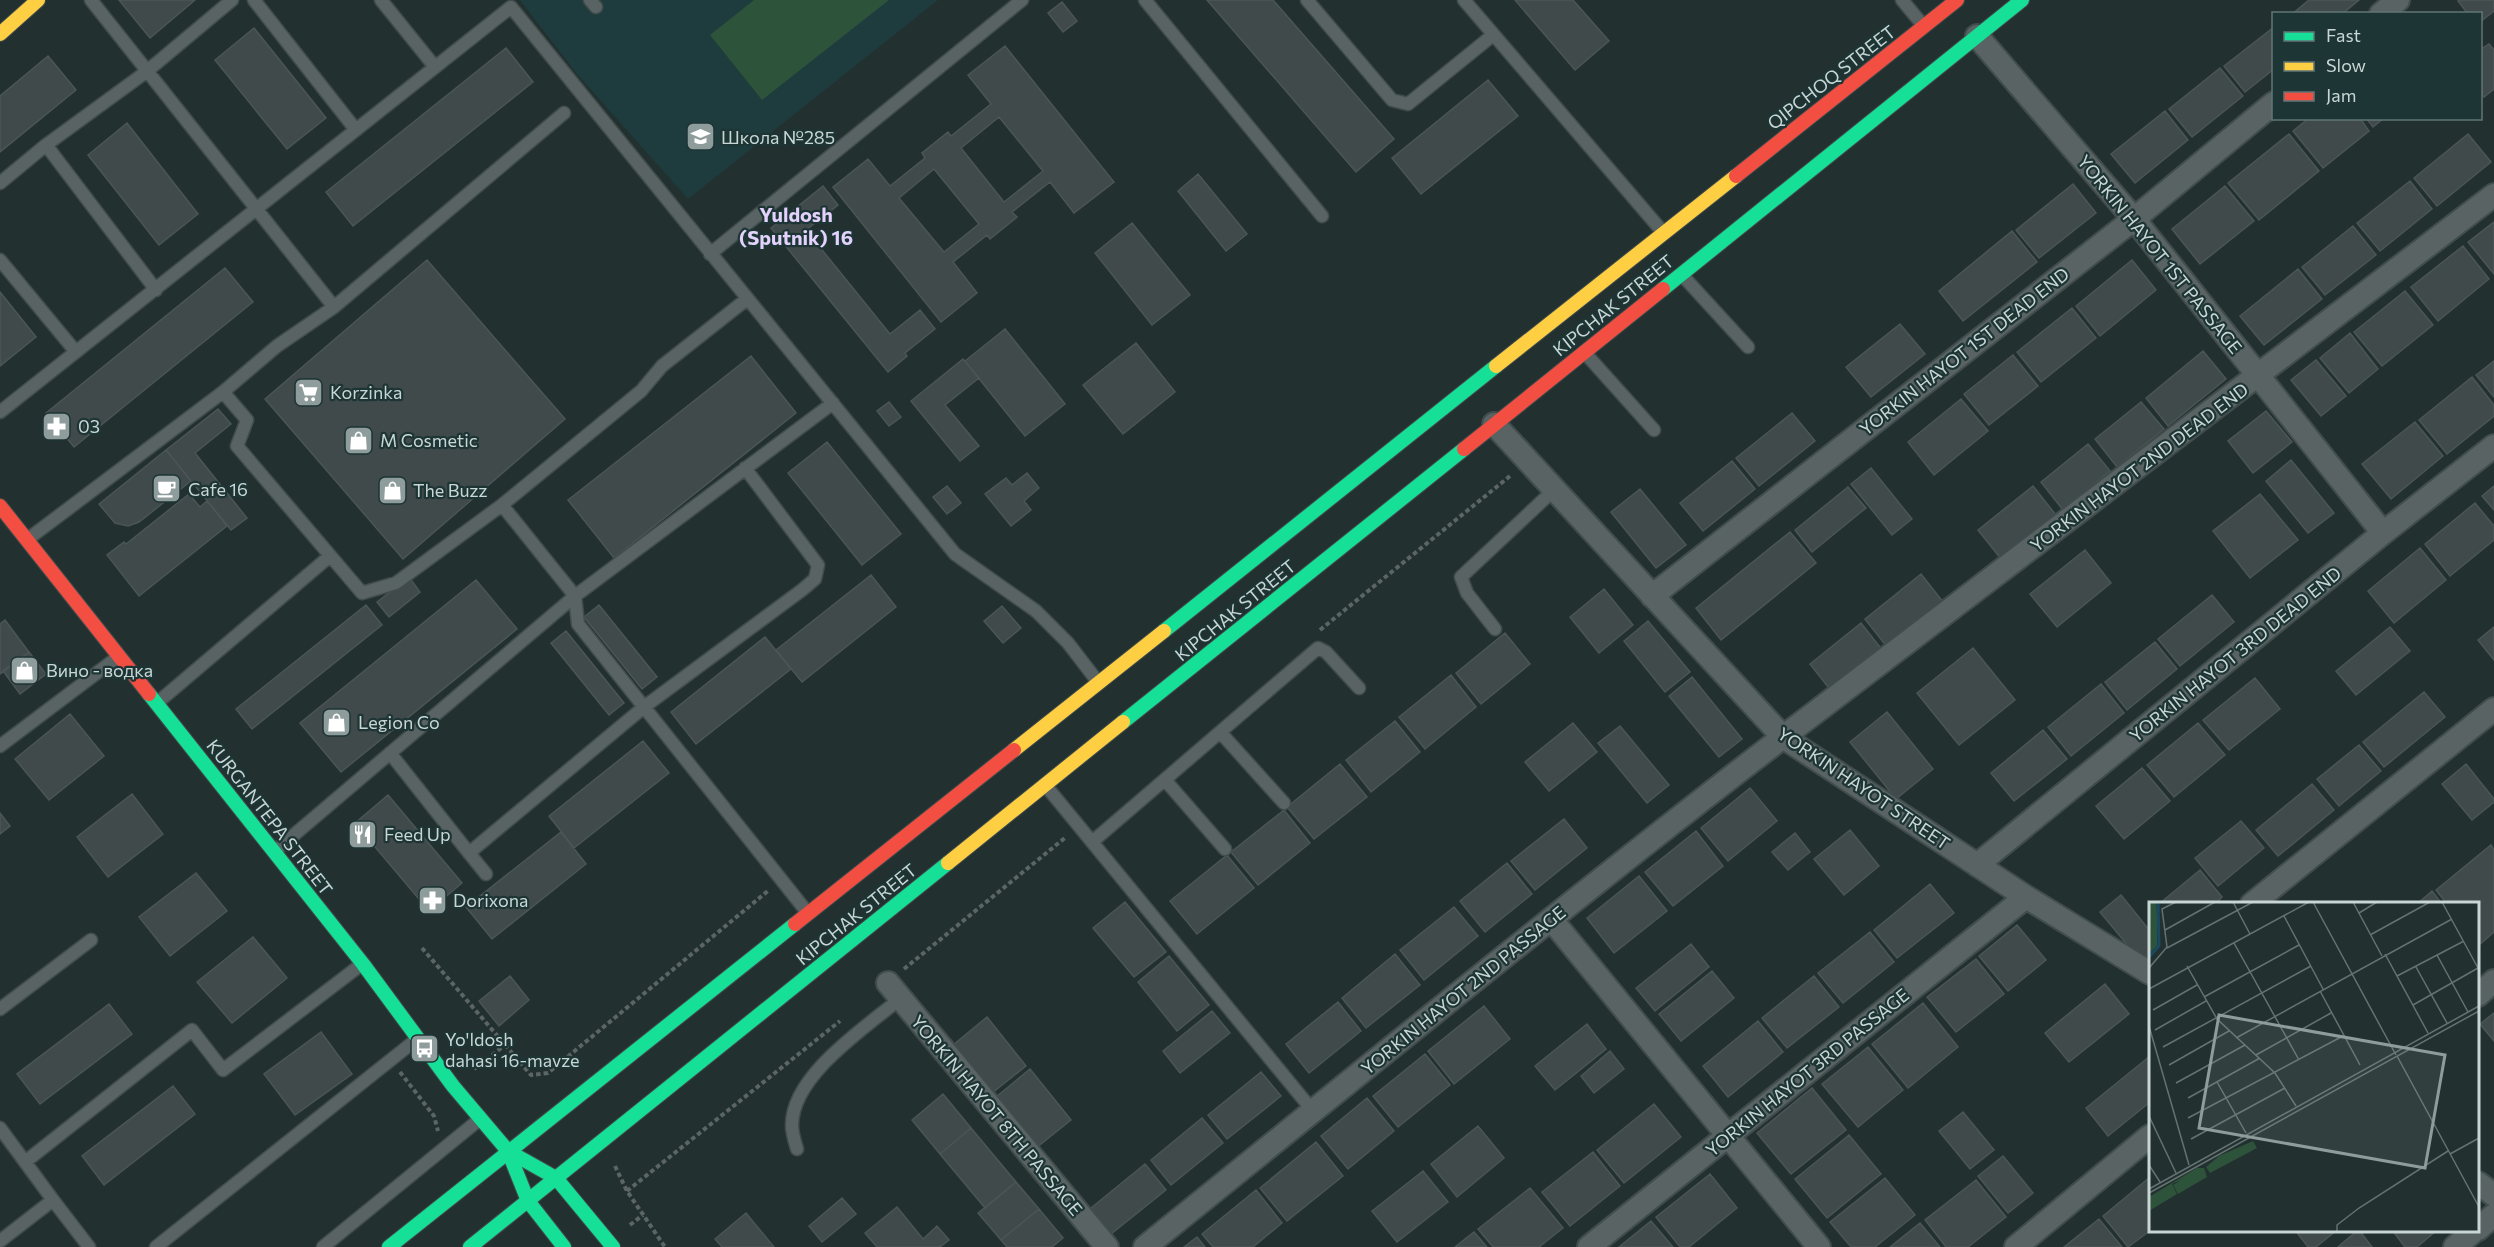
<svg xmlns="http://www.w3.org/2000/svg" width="2494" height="1247" font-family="Commissioner,sans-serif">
  <rect width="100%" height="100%" fill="#233030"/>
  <path fill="#1e3c3d" d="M520,0H938L688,199L577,74Z"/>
  <path fill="#2d533a" d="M754,0H889L762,100L710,35Z"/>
  <path fill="#404a4b" stroke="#4b5556" stroke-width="1.5" fill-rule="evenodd" d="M119,0H195L150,38Z
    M1207,0H1273L1394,139L1356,172Z
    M1515,0H1573L1609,41L1575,70Z
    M2309,0H2359L2342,14H2292Z
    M2460,0H2494V11L2480,22V14H2468L2458,1Z
    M1062,2L1077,21L1063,32L1048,13Z
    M2274,27V69L2245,92L2224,66Z
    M254,28L326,118L287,149L215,60Z
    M2489,44L2494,50V89L2484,97L2480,93V50Z
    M1005,46L1114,182L1074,213L1050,182L1012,212L1017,217L990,239L987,235L953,262L977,293L941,322L833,187L868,159L890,186L925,158L922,153L948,132L951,136L991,104L968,75ZM999,117L1043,171L1004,202L961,148ZM934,169L979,224L944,252L899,198Z
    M506,48L533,82L353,226L326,192Z
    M48,56L76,90L0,152V96Z
    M2220,68L2243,96L2192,137L2169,109Z
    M1488,80L1518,116L1421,194L1392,158Z
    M2165,111L2188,140L2135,183L2111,154Z
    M2309,118H2360L2369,131L2323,168L2293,131Z
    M2366,118H2384L2373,127Z
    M127,123L198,214L159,245L88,155Z
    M2289,134L2319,171L2259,220L2228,183Z
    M2468,134L2491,162L2437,206L2414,178Z
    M1198,174L1247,234L1226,251L1178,191Z
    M2410,181L2432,209L2380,251L2357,223Z
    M2073,184L2096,213L2039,258L2016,230Z
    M823,186L838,205L806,230L890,334L920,310L935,329L905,353L907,356L888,372L771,228Z
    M2225,186L2254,221L2200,264L2172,229Z
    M2494,222V274L2468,242Z
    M1132,223L1190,295L1152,325L1095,253Z
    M2353,226L2376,255L2325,295L2302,267Z
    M2012,231L2037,262L1963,321L1939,291Z
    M2463,246L2489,279L2438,321L2411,287Z
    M427,260L565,419L403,559L265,399Z
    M2132,260L2156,290L2100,336L2076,306Z
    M225,268L253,302L74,447L46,413Z
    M2298,269L2322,299L2264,345L2240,316Z
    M2405,291L2433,325L2382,366L2354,332Z
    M0,292L36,337L0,366Z
    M2072,308L2096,338L2041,382L2017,352Z
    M1900,324L1925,354L1871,397L1846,367Z
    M1005,329L1065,404L1025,436L965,361Z
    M2350,333L2378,369L2349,393L2320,358Z
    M1136,343L1175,392L1123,434L1083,385Z
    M2203,351L2226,379L2168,426L2146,398Z
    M2013,355L2038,386L1989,425L1964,394Z
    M751,356L796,413L614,558L568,500Z
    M963,359L979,378L945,405L979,446L960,461L911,401Z
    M2316,360L2346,396L2321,416L2291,380Z
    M2494,361V397L2476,375Z
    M2472,377L2494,405V416L2447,454L2419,420Z
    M1961,399L1988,431L1934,475L1908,442Z
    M889,402L901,417L889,426L877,411Z
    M2141,402L2164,429L2117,467L2095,439Z
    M218,409L231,424L195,453L247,518L231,530L166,450Z
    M2266,411L2292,442L2253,473L2228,441Z
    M1792,413L1815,441L1759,486L1736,458Z
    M2415,422L2443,456L2391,499L2362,464Z
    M827,442L901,534L862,565L788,473Z
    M2088,444L2110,471L2063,510L2041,482Z
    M166,450L191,481L139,522L128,526L115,523L99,504Z
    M2291,460L2334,513L2308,533L2266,481Z
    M1732,461L1755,489L1703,531L1680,503Z
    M1871,468L1912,519L1892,535L1851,484Z
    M1027,473L1039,488L1024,501L1031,510L1011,526L985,494L1006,478L1012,485Z
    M947,486L961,503L947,514L933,497Z
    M2033,486L2056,515L2001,559L1978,530Z
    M2494,486V510L2482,496Z
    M1848,487L1866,508L1812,552L1795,530Z
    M1640,489L1686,545L1656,568L1611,512Z
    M189,494L200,507L207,501L227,526L139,596L107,555L124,542L126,544Z
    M2260,494L2298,540L2250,578L2213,531Z
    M2475,503L2494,526V540L2450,576L2425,544Z
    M1790,532L1816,563L1721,640L1696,608Z
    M2420,548L2446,580L2394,623L2368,591Z
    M2085,550L2111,583L2057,627L2030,594Z
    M1921,574L1943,602L1887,647L1865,619Z
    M871,575L896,607L802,682L776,650Z
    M409,577L420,592L389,617L377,602Z
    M476,580L517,629L341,772L300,723Z
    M1604,589L1633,625L1599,653L1570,617Z
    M2212,595L2234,622L2180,666L2158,639Z
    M366,605L382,625L252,729L236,709Z
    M599,605L657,677L642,689L584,617Z
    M1002,606L1021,628L1003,643L984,621Z
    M5,620L29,652L0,674V624Z
    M1648,621L1690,672L1665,692L1624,641Z
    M1861,623L1883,651L1832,692L1810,664Z
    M2390,627L2410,651L2356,695L2336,671Z
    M2494,627V660L2478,640Z
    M566,631L624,703L609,715L551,643Z
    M1505,633L1530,664L1481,704L1456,673Z
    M765,637L791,669L696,744L671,712Z
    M2155,642L2177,669L2127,710L2105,682Z
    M1973,648L2015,700L1959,745L1917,693Z
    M29,652L46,674L20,694L3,671Z
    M1451,675L1476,707L1425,749L1399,717Z
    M1692,677L1742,739L1719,757L1669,696Z
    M2255,678L2280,709L2229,750L2203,720Z
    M2101,684L2124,713L2071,756L2048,727Z
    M2424,692L2445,717L2384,767L2363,742Z
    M1887,712L1933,769L1896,799L1850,742Z
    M70,714L104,756L49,800L15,759Z
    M1395,721L1420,752L1371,792L1346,760Z
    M1573,723L1597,752L1549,791L1525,762Z
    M2198,723L2225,755L2174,797L2147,765Z
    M1620,726L1669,785L1647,803L1598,743Z
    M2043,730L2067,759L2014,801L1991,773Z
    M643,741L669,773L574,848L549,816Z
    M2359,745L2381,771L2339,806L2317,779Z
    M1340,764L1367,797L1314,839L1287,807Z
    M2466,764L2494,799V802L2472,820L2442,784Z
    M2142,768L2170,801L2124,839L2096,806Z
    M2312,784L2334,810L2278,856L2256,830Z
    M1750,788L1777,821L1728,861L1701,828Z
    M132,794L163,834L108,877L77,837Z
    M388,795L462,883L429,911L355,823Z
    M1284,810L1310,843L1258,885L1231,852Z
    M0,813L10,826L0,834Z
    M1564,819L1587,848L1535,890L1511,861Z
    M2241,821L2264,848L2218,886L2195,858Z
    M1850,830L1879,866L1844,895L1814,859Z
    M1696,831L1723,866L1673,906L1645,872Z
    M561,832L586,864L492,939L466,907Z
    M1795,833L1810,852L1788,870L1772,852Z
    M2491,845L2494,850V932L2480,944L2478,940V904H2447L2436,890Z
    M1227,855L1254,888L1197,934L1170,901Z
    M1507,863L1532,894L1485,932L1460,901Z
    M2200,870L2222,897L2215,904H2159Z
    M196,873L227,911L170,956L139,917Z
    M1639,876L1667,911L1614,953L1587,918Z
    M1930,884L1954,913L1897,958L1874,930Z
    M2432,891L2442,904H2417Z
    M2121,895L2150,931V960L2144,965L2100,912Z
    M1125,902L1166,952L1134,977L1093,928Z
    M1454,907L1478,936L1424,980L1400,950Z
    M2017,925L2046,960L2008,991L1979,956Z
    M1870,932L1894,962L1843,1003L1818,973Z
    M253,937L287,978L232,1023L197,982Z
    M1691,944L1709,967L1655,1011L1636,988Z
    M1395,954L1420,985L1366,1028L1342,998Z
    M1169,956L1209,1005L1177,1031L1138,982Z
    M1976,959L2004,994L1956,1032L1927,997Z
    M1712,971L1734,998L1681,1041L1659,1014Z
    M510,976L529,1000L499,1026L479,1001Z
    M1814,976L1839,1007L1787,1048L1762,1018Z
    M2105,984L2129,1014L2069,1062L2045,1033Z
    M1338,1002L1361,1031L1309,1073L1286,1044Z
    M1923,1003L1958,1047L1908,1088L1872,1044Z
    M109,1004L132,1034L40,1104L17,1074Z
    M1484,1006L1510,1039L1454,1084L1428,1051Z
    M1212,1011L1230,1033L1180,1073L1163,1051Z
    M2494,1013V1041L2480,1024Z
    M987,1017L1026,1066L992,1093L953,1045Z
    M1758,1021L1783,1052L1728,1097L1703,1066Z
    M1587,1024L1606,1049L1555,1090L1535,1066Z
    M321,1032L352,1074L295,1115L264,1074Z
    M1868,1047L1903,1090L1858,1127L1822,1084Z
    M1610,1051L1624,1069L1594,1093L1581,1076Z
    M1425,1054L1450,1085L1398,1127L1373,1096Z
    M2150,1056V1102L2108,1136L2086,1108Z
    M1030,1069L1071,1120L1036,1148L996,1097Z
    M1261,1072L1281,1096L1227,1139L1208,1115Z
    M173,1086L195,1114L104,1185L82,1156Z
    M1812,1088L1846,1130L1791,1174L1757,1133Z
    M943,1094L971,1128L940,1154L912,1120Z
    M1367,1098L1394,1131L1348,1169L1321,1136Z
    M1654,1104L1681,1137L1624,1183L1597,1150Z
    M1963,1112L1994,1150L1970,1169L1939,1131Z
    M1202,1118L1223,1143L1171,1185L1151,1160Z
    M1478,1126L1504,1158L1457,1197L1431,1164Z
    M971,1128L1016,1182L985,1208L940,1154Z
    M1849,1135L1881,1174L1827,1218L1795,1179Z
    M1316,1142L1343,1176L1287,1221L1260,1188Z
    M1593,1152L1620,1186L1570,1226L1542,1192Z
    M2003,1156L2033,1193L2008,1213L1978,1176Z
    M1145,1164L1166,1190L1111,1234L1091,1208Z
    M1423,1171L1448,1202L1397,1242L1372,1211Z
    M1710,1174L1737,1208L1689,1247H1680L1656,1217Z
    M2150,1177L2151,1230L2128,1247L2103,1216Z
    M1885,1178L1915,1215L1875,1247H1851L1830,1222Z
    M1976,1180L2006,1217L1968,1247H1946L1925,1220Z
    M1016,1182L1039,1209L1001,1240L978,1213Z
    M1530,1188L1563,1228L1539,1247H1493L1478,1229Z
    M1256,1190L1282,1223L1253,1247H1213L1202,1234Z
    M842,1198L856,1214L822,1242L809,1226Z
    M897,1207L923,1239L937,1226L949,1240L940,1247H877L865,1233Z
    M1039,1209L1063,1238L1052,1247H1007L1001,1240Z
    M746,1213L774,1247H722L715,1239Z
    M2099,1219L2122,1247H2064Z
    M1651,1221L1673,1247H1619Z
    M1920,1223L1940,1247H1890Z
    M2295,1230H2337L2316,1247H2308Z
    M2359,1230L2372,1247H2338L2358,1230Z
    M2392,1230H2437L2417,1247H2405Z
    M1474,1232L1487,1247H1455Z
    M1197,1237L1205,1247H1184Z"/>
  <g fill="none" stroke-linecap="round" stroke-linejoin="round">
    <defs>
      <path id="lane" d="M91,0L334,307L277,346L223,392L247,420L237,446L362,593L396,583L502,505L641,391L662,366L747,299
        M254,0L356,130
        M381,0L435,67
        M590,0L596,7
        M1145,0L1322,216
        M1307,0L1392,100L1408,104L1493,35
        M1464,0L1662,231
        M1902,0L1922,24
        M46,145L146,72L232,0
        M0,183L46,145L156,290
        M710,254L1022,0
        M0,260L76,352
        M1682,275L1748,347
        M334,307L564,113
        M1585,353L1654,430
        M0,412L511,7L955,554L1036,611L1068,643L1098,682
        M502,505L575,596L578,624L807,912
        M28,539L223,392
        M1495,629L1467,593L1461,577L1555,489
        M157,703L330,556
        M1220,732L1284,803
        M0,746L118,657
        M390,753L469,853L644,707L802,590L815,579L818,565L745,468
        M1165,780L1225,849
        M1046,786L1313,1111
        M1092,842L1318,648L1326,652L1359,688
        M275,851L575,596L833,403
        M469,853L486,874
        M0,1009L91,940
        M0,1128L53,1200
        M797,1149C795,1142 792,1133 792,1126C791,1076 866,1027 901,998
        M25,1162L192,1030L223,1070L362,964
        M0,1241L53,1200L89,1247
        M156,1247L417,1039
        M323,1247L480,1119"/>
      <path id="street" d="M2381,14L2398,0
        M1977,36L2134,219L2383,533
        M1494,424L1783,737L2026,897L2150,973
        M1652,596L2134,219L2274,103
        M1977,865L2383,533L2494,446
        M2252,904L2494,709
        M1551,919L1819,1247
        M888,983L1107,1247
        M2478,995L2494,981
        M2478,1183L2494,1195
        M2478,1229L2494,1215
        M1145,1247C1357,1076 1567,903 1783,737C2019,555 2258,377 2494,195
        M1589,1247L2026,897
        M2016,1247L2150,1136
        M2455,1247L2475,1230"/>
      <path id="fast" d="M1663,289L2022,0
        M1164,631L1496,366
        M149,694L363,964L453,1086L508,1151L528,1201L564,1247
        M1123,722L1464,449
        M508,1151L556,1178L613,1247
        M389,1247L795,924
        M470,1247L948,863"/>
      <path id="slow" d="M0,34L38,0
        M1496,366L1736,176
        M1014,750L1164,631
        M948,863L1123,722"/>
      <path id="jam" d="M1736,176L1957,0
        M1464,449L1663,289
        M0,506L149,694
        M795,924L1014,750"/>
    </defs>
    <use href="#lane" stroke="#414c4c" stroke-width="15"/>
    <use href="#street" stroke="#414c4c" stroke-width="26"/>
    <use href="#fast" stroke="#414c4c" stroke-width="16"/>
    <use href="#slow" stroke="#414c4c" stroke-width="16"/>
    <use href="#jam" stroke="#414c4c" stroke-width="16"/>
    <path stroke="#5c6565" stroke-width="4" stroke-dasharray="4.5 3" stroke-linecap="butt" d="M1320,630L1510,476
      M422,948L531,1075L548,1073L769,890
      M904,969L1066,837
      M474,1069L505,1045
      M400,1072L434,1116L438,1131
      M615,1166L627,1191L665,1247
      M627,1191L840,1021
      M630,1225L643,1215"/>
    <use href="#lane" stroke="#596363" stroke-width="12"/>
    <use href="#street" stroke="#596363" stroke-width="22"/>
    <use href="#fast" stroke="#16e098" stroke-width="14"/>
    <use href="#slow" stroke="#ffcf43" stroke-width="14"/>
    <use href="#jam" stroke="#f24e42" stroke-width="14"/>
  </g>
  <defs>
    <symbol id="school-square" viewBox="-11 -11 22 22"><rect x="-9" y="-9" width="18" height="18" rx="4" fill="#8f9c9c" stroke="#1e3535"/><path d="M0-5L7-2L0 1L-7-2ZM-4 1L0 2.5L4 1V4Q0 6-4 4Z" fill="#fff"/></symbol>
    <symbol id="supermarket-square" viewBox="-11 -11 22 22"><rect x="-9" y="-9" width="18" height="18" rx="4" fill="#8f9c9c" stroke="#1e3535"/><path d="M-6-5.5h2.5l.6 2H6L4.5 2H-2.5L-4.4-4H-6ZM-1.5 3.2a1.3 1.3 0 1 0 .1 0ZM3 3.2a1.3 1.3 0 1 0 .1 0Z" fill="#fff"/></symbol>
    <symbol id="pharmacy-square" viewBox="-11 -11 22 22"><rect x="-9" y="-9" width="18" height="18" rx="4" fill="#8f9c9c" stroke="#1e3535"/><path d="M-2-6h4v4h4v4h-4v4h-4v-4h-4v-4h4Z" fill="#fff"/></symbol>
    <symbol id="shop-square" viewBox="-11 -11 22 22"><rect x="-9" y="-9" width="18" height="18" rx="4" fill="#8f9c9c" stroke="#1e3535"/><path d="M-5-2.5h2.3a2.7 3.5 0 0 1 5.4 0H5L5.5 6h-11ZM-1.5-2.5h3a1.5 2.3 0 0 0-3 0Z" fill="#fff"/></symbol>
    <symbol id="cafe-square" viewBox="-11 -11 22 22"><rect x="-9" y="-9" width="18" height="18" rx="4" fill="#8f9c9c" stroke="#1e3535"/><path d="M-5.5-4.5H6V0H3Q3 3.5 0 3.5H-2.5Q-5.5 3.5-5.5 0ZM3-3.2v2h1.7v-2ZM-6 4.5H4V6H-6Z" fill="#fff"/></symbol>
    <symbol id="restaurant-square" viewBox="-11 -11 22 22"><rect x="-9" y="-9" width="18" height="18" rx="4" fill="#8f9c9c" stroke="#1e3535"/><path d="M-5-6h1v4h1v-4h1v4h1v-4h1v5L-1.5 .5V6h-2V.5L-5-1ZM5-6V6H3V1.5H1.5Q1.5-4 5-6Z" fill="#fff"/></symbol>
    <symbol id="bus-square" viewBox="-11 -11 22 22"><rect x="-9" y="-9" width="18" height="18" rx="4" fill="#8f9c9c" stroke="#1e3535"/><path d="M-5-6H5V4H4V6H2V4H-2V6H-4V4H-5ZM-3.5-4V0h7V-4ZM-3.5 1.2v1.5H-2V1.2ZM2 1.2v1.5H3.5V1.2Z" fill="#fff"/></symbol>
  </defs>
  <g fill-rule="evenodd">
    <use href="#school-square" x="684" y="120" width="33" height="33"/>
    <use href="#supermarket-square" x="292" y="376" width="33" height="33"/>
    <use href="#pharmacy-square" x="40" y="410" width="33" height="33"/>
    <use href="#shop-square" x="342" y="424" width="33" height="33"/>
    <use href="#cafe-square" x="150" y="472" width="33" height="33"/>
    <use href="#shop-square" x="376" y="474" width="33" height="33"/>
    <use href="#shop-square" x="8" y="654" width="33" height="33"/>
    <use href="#shop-square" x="320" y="706" width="33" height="33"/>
    <use href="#restaurant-square" x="346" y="818" width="33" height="33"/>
    <use href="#pharmacy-square" x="416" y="884" width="33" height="33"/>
    <use href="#bus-square" x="408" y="1032" width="33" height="33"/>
  </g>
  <g text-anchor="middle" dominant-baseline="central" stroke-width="4.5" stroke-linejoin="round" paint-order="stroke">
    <g font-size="18" fill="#c9d6d6" stroke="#1e3535">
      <text transform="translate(1831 77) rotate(-38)">QIPCHOQ STREET</text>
      <text transform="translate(2160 254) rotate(51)">YORKIN HAYOT 1ST PASSAGE</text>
      <text transform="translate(1613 305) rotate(-39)">KIPCHAK STREET</text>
      <text transform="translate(1964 351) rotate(-38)">YORKIN HAYOT 1ST DEAD END</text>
      <text transform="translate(2139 467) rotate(-37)">YORKIN HAYOT 2ND DEAD END</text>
      <text transform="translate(1235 610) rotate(-39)">KIPCHAK STREET</text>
      <text transform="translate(2235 654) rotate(-39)">YORKIN HAYOT 3RD DEAD END</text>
      <text transform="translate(1864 788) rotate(34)">YORKIN HAYOT STREET</text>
      <text transform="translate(270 817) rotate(52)">KURGANTEPA STREET</text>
      <text transform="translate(856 914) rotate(-39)">KIPCHAK STREET</text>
      <text transform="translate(1463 990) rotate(-39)">YORKIN HAYOT 2ND PASSAGE</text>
      <text transform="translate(1807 1072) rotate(-39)">YORKIN HAYOT 3RD PASSAGE</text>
      <text transform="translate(997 1115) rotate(50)">YORKIN HAYOT 8TH PASSAGE</text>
    </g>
    <g font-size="18" fill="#c9d6d6" stroke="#1e3535" text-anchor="start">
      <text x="721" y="137">Школа №285</text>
      <text x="330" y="392">Korzinka</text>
      <text x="78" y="426">03</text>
      <text x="380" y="440">M Cosmetic</text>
      <text x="188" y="489">Cafe 16</text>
      <text x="413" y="490">The Buzz</text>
      <text x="46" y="670">Вино - водка</text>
      <text x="358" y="722">Legion Co</text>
      <text x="384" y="834">Feed Up</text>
      <text x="453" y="900">Dorixona</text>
      <text x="445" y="1039">Yo'ldosh<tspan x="445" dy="21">dahasi 16-mavze</tspan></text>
    </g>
    <g font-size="20" font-weight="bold" fill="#e3d2fc" stroke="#1e3535">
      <text x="796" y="214">Yuldosh<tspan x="796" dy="23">(Sputnik) 16</tspan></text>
    </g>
  </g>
  <g transform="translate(2149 902)">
    <rect width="330" height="330" fill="#233030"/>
    <path d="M0,0H7L8,12V44L0,52ZM104,239L108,246L61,271L57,265L70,254ZM48,266H55L58,275L29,292L24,283L32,278L23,282L28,292L0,309V295Z" fill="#2d533a"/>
    <path fill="none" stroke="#1a4964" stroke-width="3" d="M0,55L10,44L9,0"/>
    <path fill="none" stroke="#657272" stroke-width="1.5" d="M84,0L101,32M164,0L247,153M204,0L233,54M293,0L329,66M210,11L228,0M135,14L174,87M16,28L66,0M221,33L281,0M85,41L150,158M18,46L104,0M236,52L279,131M288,53L319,110M38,64L68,117L126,171L147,204M267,65L298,121M0,66L18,45L13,7L27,0M248,74L315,39M0,87L160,0M171,89L211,163M55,95L150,43M264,103L329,66M4,108L48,83M0,124L40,263M6,128L57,99M87,136L303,17M14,145L162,64M107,153L182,111M248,154L330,305M20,163L80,129M68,180L97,231M27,181L96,143M39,196L111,156M0,214L27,271M39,216L194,134M42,237L136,186M301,252L330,236M0,263L11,280M0,287L330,104M0,291L330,109M188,330V323L210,306L299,249"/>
    <path fill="#8f9c9c" fill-opacity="0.15" stroke="#8f9c9c" stroke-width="3" d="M70,113L296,153L276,266L50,226Z"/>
    <rect width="330" height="330" fill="none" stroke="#c9d6d6" stroke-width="3"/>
  </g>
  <rect x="2272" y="12" width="210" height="108" fill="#1e3535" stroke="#627575" stroke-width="1.5"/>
  <rect x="2284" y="32" width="30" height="9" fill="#16e098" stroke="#627575" stroke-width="1.5"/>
  <text x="2326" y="42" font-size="18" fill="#c9d6d6">Fast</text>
  <rect x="2284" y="62" width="30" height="9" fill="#ffcf43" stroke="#627575" stroke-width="1.5"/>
  <text x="2326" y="72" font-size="18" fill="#c9d6d6">Slow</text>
  <rect x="2284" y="92" width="30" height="9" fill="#f24e42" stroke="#627575" stroke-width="1.5"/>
  <text x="2326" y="102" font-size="18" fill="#c9d6d6">Jam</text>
</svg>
